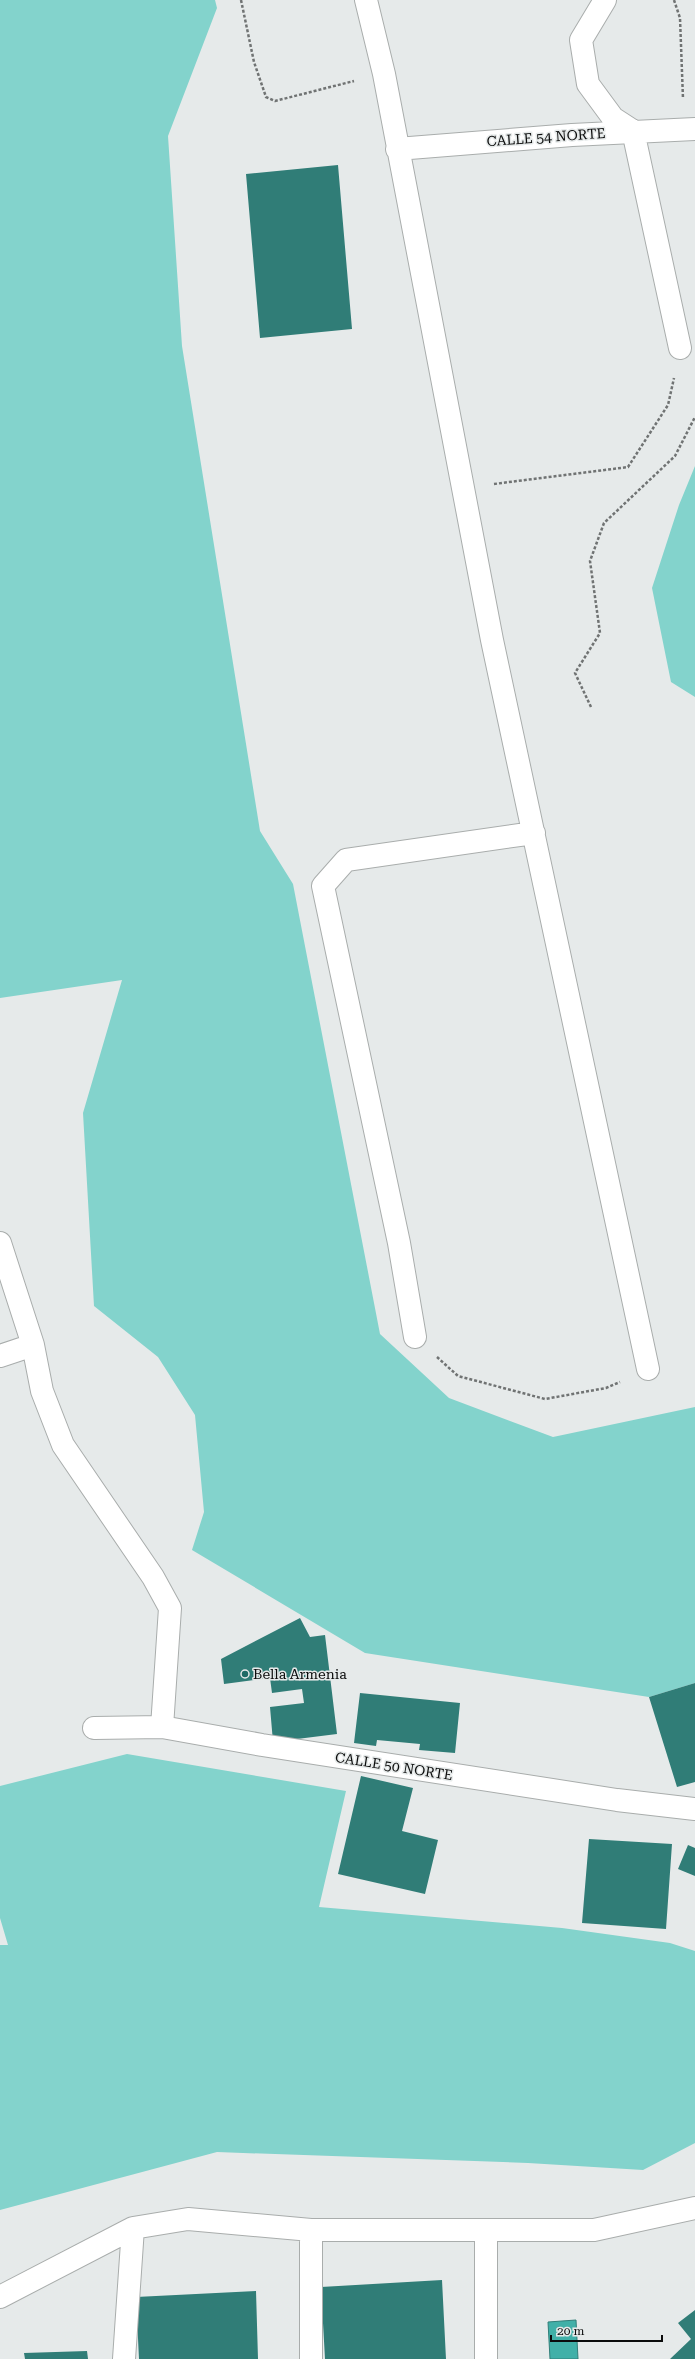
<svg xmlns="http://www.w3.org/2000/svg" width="695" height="2359" font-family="'Roboto Serif',serif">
  <rect width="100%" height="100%" fill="#e6eaea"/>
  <path fill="#83d3cc" d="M0,0H215L217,8L168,136L182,346L260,831L293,884L380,1334L449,1398L553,1437L695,1407V1683L649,1697L365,1653L192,1550L204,1512L195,1415L158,1357L94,1306L83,1113L122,980L0,998Z
    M695,466V697L671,682L652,588L679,505Z
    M127,1754L346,1791L319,1907L562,1928L670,1943L695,1951V2143L643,2170L528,2163L217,2152L0,2210V1945H8L0,1918V1786Z"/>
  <path fill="#41b0a8" stroke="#317f79" d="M576,2320L578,2359H550L548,2322Z"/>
  <path fill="#307d77" d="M338,165L352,329L260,338L246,174Z
    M300,1618L310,1637L325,1635L337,1734L273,1742L270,1707L304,1703L302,1689L272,1693L270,1678L224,1684L221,1659Z
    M695,1683V1782L677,1787L649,1697Z
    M360,1693L460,1703L455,1753L419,1750L420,1744L377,1740L376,1746L354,1743Z
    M361,1776L413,1788L402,1831L438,1840L425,1894L338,1874Z
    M589,1839L672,1844L666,1929L582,1923Z
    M688,1845L695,1848V1876L678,1869Z
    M442,2280L446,2359H325L321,2287Z
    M256,2291L258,2359H139L136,2297Z
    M695,2310V2359H670L691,2339L678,2323Z
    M87,2351L88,2359H25L24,2353Z"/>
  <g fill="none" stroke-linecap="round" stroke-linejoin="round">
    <defs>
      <path id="minor" d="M366,0L384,74L492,640L648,1369
        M605,0L581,40L588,84L613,118L633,131L680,348
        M397,149L572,135L695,129
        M0,1243L33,1345L42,1391L63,1445L153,1577L170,1608L162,1727
        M415,1337L399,1243L323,886L346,860L534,833
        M0,1356L33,1345
        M94,1728L162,1727L262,1745L617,1800L695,1809
        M486,2230V2359
        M0,2297L133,2228L188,2219L311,2230H594L695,2208
        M124,2359L133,2228
        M311,2359V2230"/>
    </defs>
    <use href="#minor" stroke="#a9adac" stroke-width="24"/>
    <path stroke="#707373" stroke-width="2.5" stroke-dasharray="3 2" stroke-linecap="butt" d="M241,0L254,62L266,97L275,101L354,81
      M674,0L680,18L683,99
      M494,484L628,467L668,405L674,378
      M591,707L575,673L600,633L590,561L604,523L675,456L695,417
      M437,1357L458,1376L545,1399L606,1388L620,1382"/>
    <use href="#minor" stroke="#fff" stroke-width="22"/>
  </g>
  <circle fill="#1e6a65" stroke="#e6eaea" stroke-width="1.5" cx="245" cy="1674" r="4"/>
  <g text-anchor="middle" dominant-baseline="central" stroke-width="3" stroke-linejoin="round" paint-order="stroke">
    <g font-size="14" fill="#0b0c0c" stroke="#e6eaea">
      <text transform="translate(546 137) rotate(-4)">CALLE 54 NORTE</text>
      <text transform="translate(394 1766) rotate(9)">CALLE 50 NORTE</text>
    </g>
    <g font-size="14" fill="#0b0c0c" stroke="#e6eaea" text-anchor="start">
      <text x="253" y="1674">Bella Armenia</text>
    </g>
  </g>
  <path d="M551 2335v6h111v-6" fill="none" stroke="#0b0c0c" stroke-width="2"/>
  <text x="557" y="2335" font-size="12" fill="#0b0c0c" stroke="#e6eaea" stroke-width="3" paint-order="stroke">20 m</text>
</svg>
